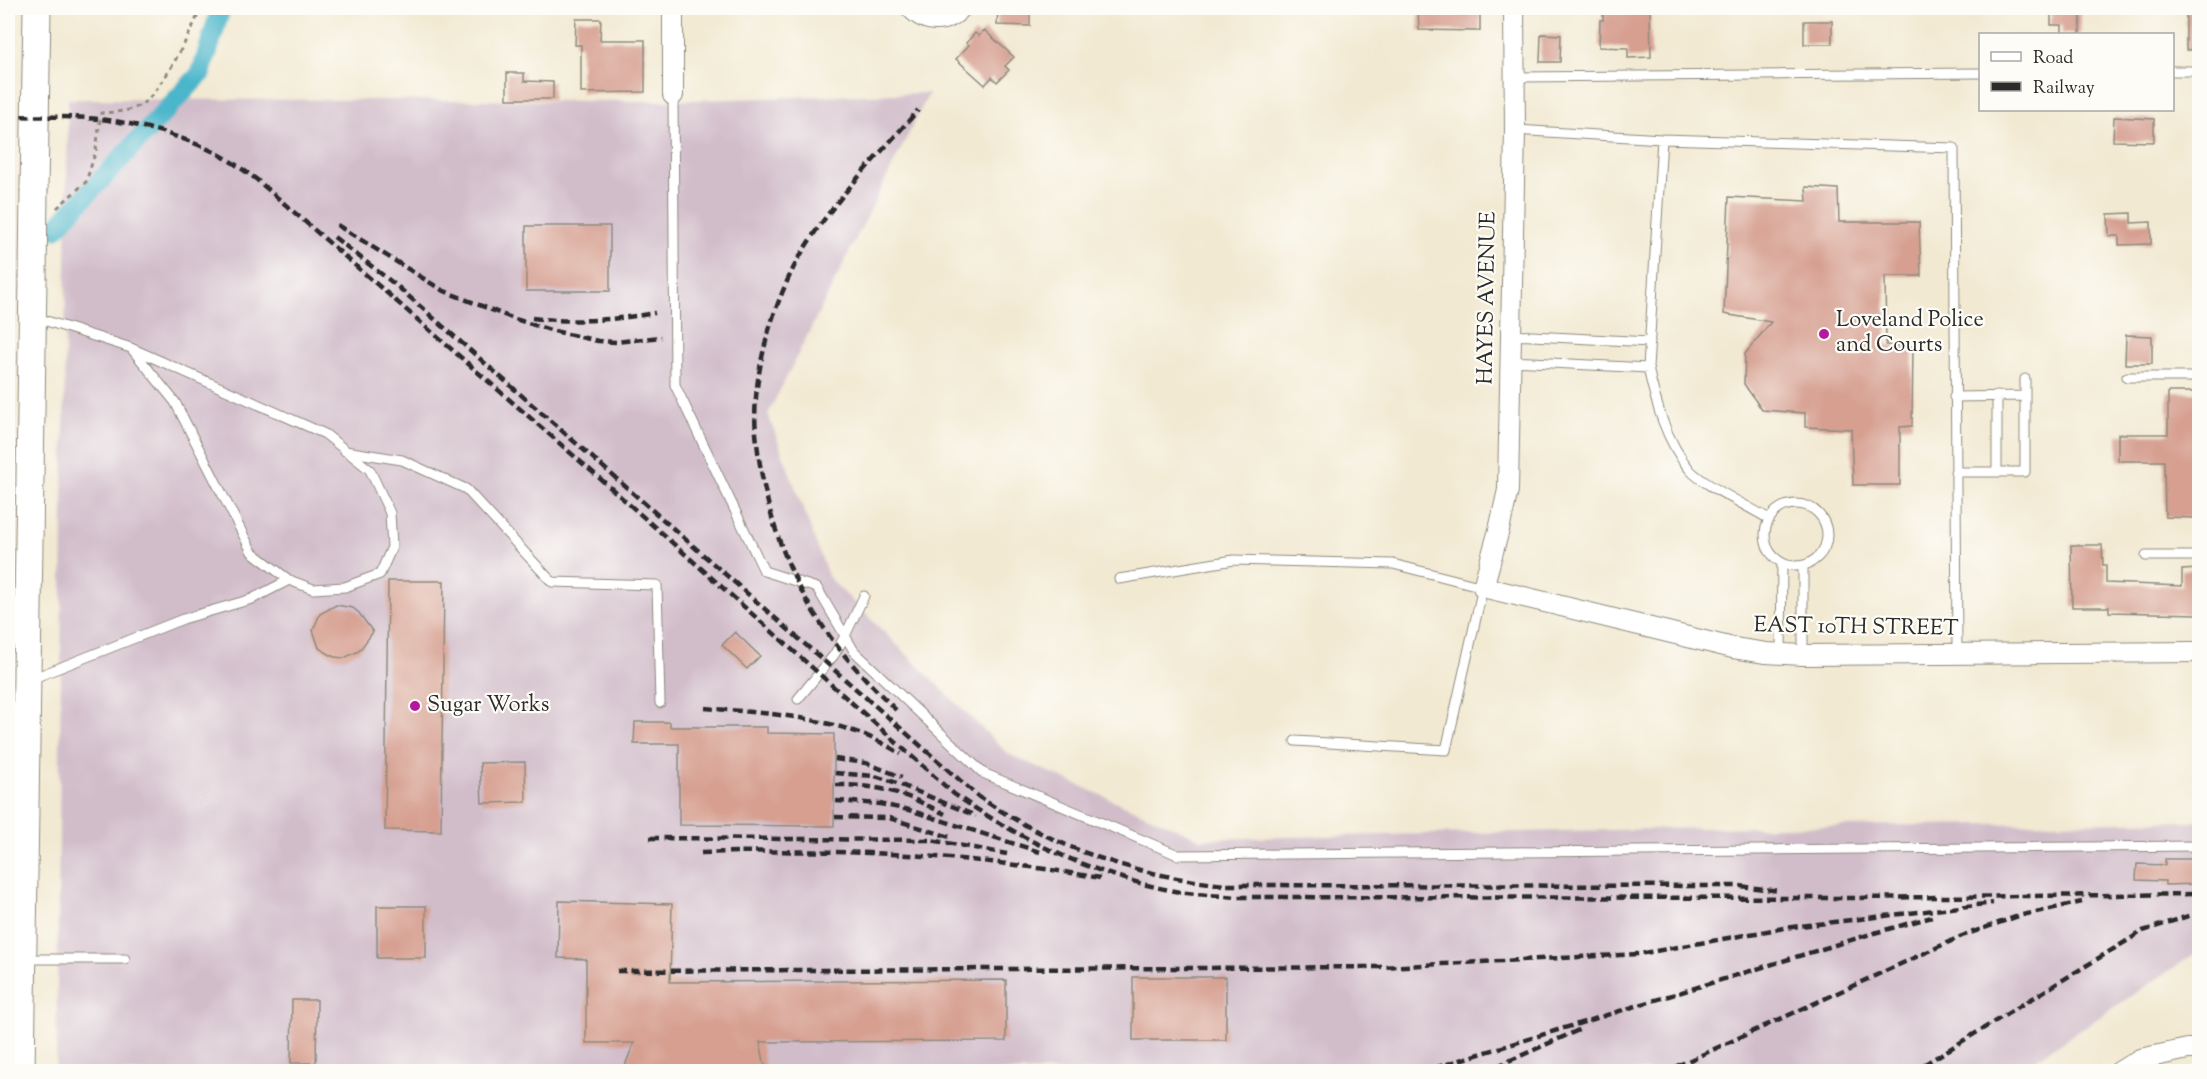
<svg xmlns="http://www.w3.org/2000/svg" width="2207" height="1079" font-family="'Sorts Mill Goudy',serif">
  <rect width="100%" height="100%" fill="#fdfcf7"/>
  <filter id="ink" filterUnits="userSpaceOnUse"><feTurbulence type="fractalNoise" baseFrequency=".0167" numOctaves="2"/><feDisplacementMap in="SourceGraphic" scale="12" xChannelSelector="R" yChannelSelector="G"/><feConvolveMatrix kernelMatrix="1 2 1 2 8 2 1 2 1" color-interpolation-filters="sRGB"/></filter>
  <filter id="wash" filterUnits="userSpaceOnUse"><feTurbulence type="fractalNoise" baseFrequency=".008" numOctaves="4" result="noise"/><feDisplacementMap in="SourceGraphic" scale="24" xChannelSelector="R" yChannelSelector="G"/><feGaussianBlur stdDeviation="1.35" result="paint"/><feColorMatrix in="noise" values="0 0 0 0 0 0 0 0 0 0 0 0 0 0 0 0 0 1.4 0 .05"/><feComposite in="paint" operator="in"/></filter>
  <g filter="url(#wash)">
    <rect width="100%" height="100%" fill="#f2e9d2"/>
    <path fill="#d1bdca" d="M929,93L768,414L829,578L1008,754L1201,839L1705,828L2199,821V951L2018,1071L56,1072L68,99L663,101Z"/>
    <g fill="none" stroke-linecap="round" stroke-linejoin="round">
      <path stroke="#4cb6ca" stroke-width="20" d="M55,229L201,73L221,8"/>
    </g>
    <g id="blocks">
      <path fill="#d69f90" d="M998,8H1030V26L997,25Z
        M1418,8H1480V31L1419,30Z
        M1603,8H1650L1651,57L1628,58V48L1599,47L1600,20H1603Z
        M2186,8H2199V50H2186Z
        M2051,9L2081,10L2080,34H2062V25H2051Z
        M576,19H601L600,40H645V92L581,93V45H575Z
        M1804,21H1832V44H1804Z
        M984,30L1014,57L1005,66L1009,70L997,82L992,77L985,85L956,59L969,45L966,43L975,33L979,36Z
        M1541,34L1561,35L1560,62H1540Z
        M507,73H524V81L553,82V99H507Z
        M2114,117L2154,119V142L2113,141Z
        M1806,187L1838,189L1839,222H1919L1921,276H1885L1886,345L1913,346L1912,426L1900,427V485H1853L1851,429L1805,427V413L1762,410L1744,384L1745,354L1771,322L1724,314L1729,197L1807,201Z
        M2131,213V223L2151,222V244L2119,245V236H2109L2108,214Z
        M526,226H610V291H526Z
        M2126,335L2152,336V364H2125Z
        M2168,392H2197V518L2165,517L2164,461H2118V434H2168Z
        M2071,545H2102L2103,565H2106V583L2182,586V570L2199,569V614L2109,612V607H2072Z
        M388,581H444L441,831L385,830Z
        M336,605L353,608L359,613L373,632L359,651L344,658L334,657L319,648L313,630L320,614Z
        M735,632L760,656L747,669L722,645Z
        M635,722H670V727H767V733L834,734V826L679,825V744H634Z
        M525,762L526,802L482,803L480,763Z
        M2165,859H2199V884L2165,885V881L2136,880L2137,864L2165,865Z
        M559,901L672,904L670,982L1006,980V1041L760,1042L766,1071H625L626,1063L634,1043H586V959L558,958Z
        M377,906H426V958H377Z
        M1133,977H1226V1040H1133Z
        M292,1000H317L316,1063H291Z"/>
    </g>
  </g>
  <g filter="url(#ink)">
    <use href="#blocks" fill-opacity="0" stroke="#8e8a7e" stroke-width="1.5"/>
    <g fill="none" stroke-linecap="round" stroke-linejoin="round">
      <defs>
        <path id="lane" d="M2172,71H2200
          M1514,77L1980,73
          M673,95L675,385L764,571L817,588L854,651L983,773L1178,855L2200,846
          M1515,130L1662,139L1954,148L1957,654
          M1662,139L1648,368C1656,404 1666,441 1690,470C1703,485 1750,507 1769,519
          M34,317L131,348L325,434L370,470L390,513L392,547L380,574L345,587L313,589L289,580L252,552L175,402L131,348
          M1510,335L1650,342
          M1510,361L1648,368
          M2127,377H2200
          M1997,396V472
          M1954,397L2025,396
          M345,451L402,460L466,489L552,582L657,585L660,703
          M1955,472H2025V379
          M1765 535a31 31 0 1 1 62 0a31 31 0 1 1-62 0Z
          M2146,556H2200
          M1803,566V655
          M1119,579L1234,560L1393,564L1483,587L1446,750L1295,741
          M1781,654L1782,563
          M31,679L183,619L252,599L289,580
          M798,699L834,655L845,636L864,596
          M25,959H125"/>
        <path id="street" d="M673,8V95
          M911,8C926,24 946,24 961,8
          M1514,8L1515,130L1508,490L1499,530L1483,587L1733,648L1766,653L1803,655L2200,652
          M2119,1072L2140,1059L2188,1049H2200"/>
        <path id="secondary" d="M34,189L37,8
          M21,1072L33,279"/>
      </defs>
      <use href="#lane" stroke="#8e8a7e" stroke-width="11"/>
      <use href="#street" stroke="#8e8a7e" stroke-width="22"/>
      <use href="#secondary" stroke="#8e8a7e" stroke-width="29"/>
      <path stroke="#8e8a7e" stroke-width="3" stroke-dasharray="4.5 4.5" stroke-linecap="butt" d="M57,208L86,182L96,150L101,113C115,112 130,112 142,104C162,91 192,30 201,8"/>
      <use href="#lane" stroke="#fff" stroke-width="9"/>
      <use href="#street" stroke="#fff" stroke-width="20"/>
      <use href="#secondary" stroke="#fff" stroke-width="27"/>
      <path stroke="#2b2b2b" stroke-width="4.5" stroke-dasharray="9 4.5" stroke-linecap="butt" d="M8,116C38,117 69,116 99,119C137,123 189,138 222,156C234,163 245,171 256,179L612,489L954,794C1019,839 1091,874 1169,890C1191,895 1215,895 1237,897L1854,898L2200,894
        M337,225L442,290L509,317L550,330L598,341L617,342L661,337
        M334,237L397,286L979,797C1059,850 1130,874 1224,885L1740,886L1780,891
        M532,318C574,323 614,320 655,313
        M705,708C772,714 843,716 901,754
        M896,710C869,683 843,657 822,625C784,570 762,500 756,433C751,380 771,310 796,263C827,206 876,159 918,110
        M835,759L866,763L902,777
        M835,773L875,776L894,782L976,816
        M836,785C883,785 903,793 945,814
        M836,801L880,804L909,810L1040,852
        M835,817L889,818L950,837
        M650,838L931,840L1007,854
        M701,853C834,848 969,854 1100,878
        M617,971L1383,967L1639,954L1784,928L1993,903
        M1421,1072L1874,933L1932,917
        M1484,1072L1581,1029
        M1664,1072L1962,936L2018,916L2082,902
        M1912,1072L2143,931L2200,912"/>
      <defs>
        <path id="secondary-bridge" d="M33,279L34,189"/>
      </defs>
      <use href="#secondary-bridge" stroke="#8e8a7e" stroke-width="29" stroke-linecap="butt"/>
      <use href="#secondary-bridge" stroke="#fff" stroke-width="27"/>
    </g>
  </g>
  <g fill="#b5179e" stroke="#fdfcf7" stroke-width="2">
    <circle cx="1824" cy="334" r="6"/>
    <circle cx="415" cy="706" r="6"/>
  </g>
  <g text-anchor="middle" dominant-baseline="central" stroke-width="4.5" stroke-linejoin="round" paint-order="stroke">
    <g font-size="22" fill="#2b2b2b" stroke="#fdfcf7">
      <text transform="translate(1488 298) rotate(-89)">HAYES AVENUE</text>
      <text transform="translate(1856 628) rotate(1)">EAST 10TH STREET</text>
    </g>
    <g font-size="22" fill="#2b2b2b" stroke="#fdfcf7" text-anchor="start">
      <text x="1836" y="321">Loveland Police<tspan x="1836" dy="25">and Courts</tspan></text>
      <text x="427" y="706">Sugar Works</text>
    </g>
  </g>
  <rect width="2207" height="1079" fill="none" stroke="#fdfcf7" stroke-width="30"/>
  <rect x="1979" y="33" width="195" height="78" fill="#fdfcf7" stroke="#a9a8a5" stroke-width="1.5"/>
  <rect x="1991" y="52" width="30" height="9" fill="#ffffff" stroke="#a9a8a5" stroke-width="1.5"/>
  <text x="2033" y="63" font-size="18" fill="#2b2b2b">Road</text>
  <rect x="1991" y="82" width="30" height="9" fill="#2b2b2b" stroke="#a9a8a5" stroke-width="1.5"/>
  <text x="2033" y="93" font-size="18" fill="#2b2b2b">Railway</text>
</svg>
